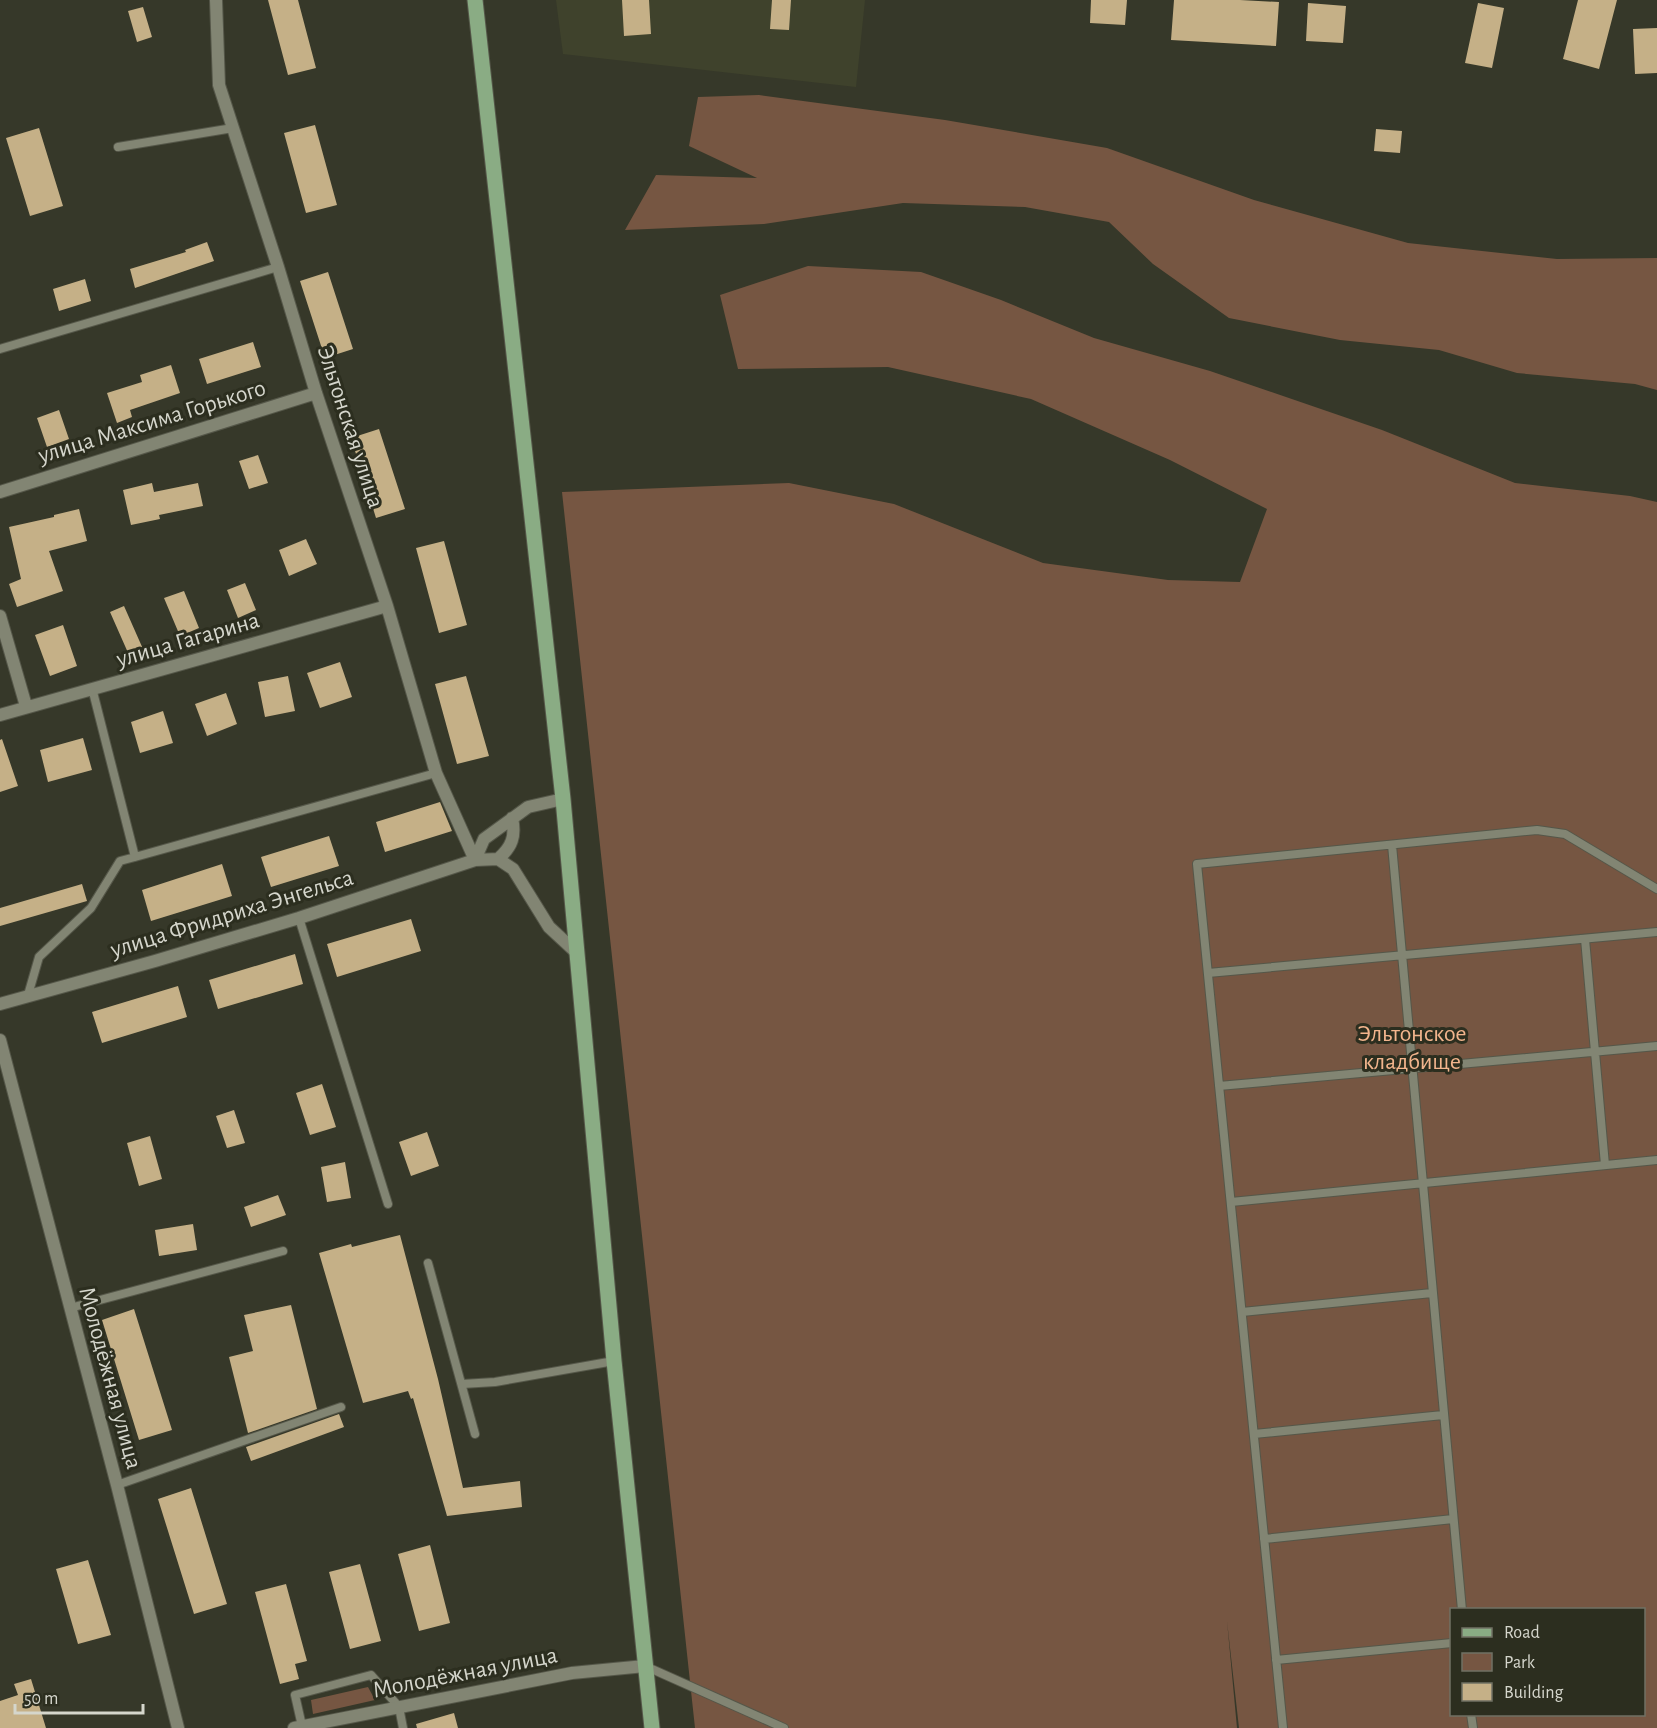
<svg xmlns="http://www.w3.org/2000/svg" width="1657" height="1728" font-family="'Alegreya Sans',sans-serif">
  <rect width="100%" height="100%" fill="#363829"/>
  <path fill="#3f422c" d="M556,0H865L856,87L563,54Z"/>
  <path fill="#765642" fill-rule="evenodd" d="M759,95L945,120L1107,148L1254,200L1408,243L1557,259L1657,258V390L1635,384L1517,373L1439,350L1340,340L1229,318L1153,264L1109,222L1025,207L903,203L764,224L625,230L656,175L757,178L689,146L698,97Z
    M808,266L921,272L1001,300L1094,338L1210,371L1382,430L1515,483L1630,496L1657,502V1728H1239L1227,1621L1237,1728H695L562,492L789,483L894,504L1043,563L1168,580L1240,582L1267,509L1170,460L1031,399L888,367L738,369L720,295ZM1452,1610H1644V1714H1452Z
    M368,1687L375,1700L313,1714L311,1700Z"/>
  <path fill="#c5b087" d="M268,0H298L316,68L288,75Z
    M622,0H649L651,34L624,36Z
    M772,0H791L789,30L770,29Z
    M1091,0H1127L1125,25L1090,23Z
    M1174,0H1240L1279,2L1276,46L1171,40Z
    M1578,0H1617L1599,69L1563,59Z
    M1308,3L1346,6L1343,43L1306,41Z
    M1478,3L1504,8L1492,68L1465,63Z
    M143,7L152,37L137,42L128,11Z
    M1657,28V73L1635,74L1633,29Z
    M315,125L337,205L306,213L284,133Z
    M39,128L63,206L30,216L6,138Z
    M1376,129L1402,131L1400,153L1374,151Z
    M207,242L214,261L135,288L130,269L186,252L185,250Z
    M328,272L353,349L325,358L300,281Z
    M85,279L91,301L59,311L53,289Z
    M253,342L261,367L207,384L199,359Z
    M171,365L180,393L130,410L132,417L117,423L107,393L142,382L140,375Z
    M59,410L69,439L47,447L37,418Z
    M379,429L405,509L376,518L351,438Z
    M258,455L268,483L249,489L239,461Z
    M152,483L154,492L198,483L203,506L159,515L160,519L131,525L123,490Z
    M79,509L87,541L49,551L63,591L17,607L9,584L21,579L9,527L54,517V515Z
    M306,539L317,564L289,576L279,550Z
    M444,541L467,625L439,633L416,548Z
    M245,583L256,610L238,618L227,590Z
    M184,591L199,628L180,636L164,598Z
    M124,606L143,649L129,655L110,612Z
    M63,625L77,666L50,676L35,635Z
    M340,662L352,697L320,708L307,673Z
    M288,676L295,711L265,717L258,682Z
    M466,676L489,756L457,764L435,684Z
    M226,693L237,724L207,736L195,704Z
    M163,711L173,743L140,753L131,722Z
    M83,738L92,770L48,782L40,750Z
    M2,739L18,786L0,792V740Z
    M440,802L452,831L385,852L376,822Z
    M329,836L339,866L271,887L261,857Z
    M222,864L232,896L151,921L142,890Z
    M82,884L87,901L0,926V908Z
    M411,919L421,951L337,977L327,944Z
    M295,954L303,984L218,1009L209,980Z
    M178,986L187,1017L102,1043L92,1012Z
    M322,1084L336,1127L310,1135L296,1093Z
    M234,1110L245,1143L227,1148L216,1116Z
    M427,1132L439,1166L411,1176L399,1142Z
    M150,1136L162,1179L139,1186L127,1143Z
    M345,1162L351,1198L327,1202L321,1167Z
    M278,1195L286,1215L251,1227L244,1207Z
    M193,1224L197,1250L159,1256L155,1230Z
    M400,1235L438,1379L463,1488L520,1481L522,1507L447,1516L413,1398L411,1399L408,1391L363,1403L319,1253L351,1244L352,1247Z
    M291,1305L317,1409L248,1433L229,1357L253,1351L244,1315Z
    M134,1309L172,1430L139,1440L102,1320Z
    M339,1414L344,1427L251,1461L246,1447Z
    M191,1488L227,1604L194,1614L158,1499Z
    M430,1545L450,1623L419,1631L398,1554Z
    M88,1560L111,1635L78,1644L56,1569Z
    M360,1564L381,1641L350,1649L329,1572Z
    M286,1584L307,1661L295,1664L299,1679L280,1684L255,1592Z
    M31,1679L46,1728H0V1701L18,1695L14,1684Z
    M454,1713L458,1728H417L416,1724Z"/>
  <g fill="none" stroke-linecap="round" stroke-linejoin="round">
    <defs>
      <path id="service" d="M118,147L233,128
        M0,349L278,267
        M1392,845L1462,1610
        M135,857L436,773
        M299,918L388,1204
        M1585,939L1605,1165
        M1208,973L1657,932
        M28,995L39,957L91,908L120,861L135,857L92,688
        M1219,1086L1657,1046
        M1231,1202L1657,1160
        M428,1263L475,1434
        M70,1308L283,1251
        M1242,1312L1432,1293
        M462,1384L495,1382L614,1361
        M1254,1434L1443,1415
        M117,1485L341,1407
        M1264,1539L1453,1519
        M1276,1660L1452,1643
        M645,1666L784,1728
        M1471,1714L1473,1728
        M302,1726L295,1695L371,1675L399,1707L403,1728
        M1283,1728L1197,864L1537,830L1565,834L1657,889"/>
      <path id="minor" d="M216,0L219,85L278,267L316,393L387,606L436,773L475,860L498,859L513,869L549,927L576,952
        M0,492L316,393
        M0,616L26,706
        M0,715L387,606
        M498,859C512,847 516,836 512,818
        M0,1004L155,961L299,918L475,860L484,839L528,807L563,799
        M0,1040L117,1485L178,1728
        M294,1728L572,1673L645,1666"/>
      <path id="primary" d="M475,0L563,799L614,1361L652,1728"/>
    </defs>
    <use href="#service" stroke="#555749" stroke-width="10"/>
    <use href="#minor" stroke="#555749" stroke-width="14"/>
    <use href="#primary" stroke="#555749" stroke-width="17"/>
    <use href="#service" stroke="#828573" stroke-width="8"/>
    <use href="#minor" stroke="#828573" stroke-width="12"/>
    <use href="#primary" stroke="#8aac84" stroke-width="15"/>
  </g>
  <g text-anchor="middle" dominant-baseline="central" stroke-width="6" stroke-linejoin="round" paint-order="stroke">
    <g font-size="24" fill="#d5d6cc" stroke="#2c2e1f">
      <text transform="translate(152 422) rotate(-17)">улица Максима Горького</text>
      <text transform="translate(350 427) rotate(72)">Эльтонская улица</text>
      <text transform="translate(188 640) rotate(-16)">улица Гагарина</text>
      <text transform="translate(232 914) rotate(-17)">улица Фридриха Энгельса</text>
      <text transform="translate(110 1378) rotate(75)">Молодёжная улица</text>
      <text transform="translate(465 1673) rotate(-11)">Молодёжная улица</text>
    </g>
    <g font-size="24" fill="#f2b58d" stroke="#2c2e1f">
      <text x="1412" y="1034">Эльтонское<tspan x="1412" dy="28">кладбище</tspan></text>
    </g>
  </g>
  <rect x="1450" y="1608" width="195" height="108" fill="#2c2e1f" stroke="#707164" stroke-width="1.5"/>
  <rect x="1462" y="1628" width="30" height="9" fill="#8aac84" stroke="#707164" stroke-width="1.5"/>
  <text x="1504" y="1638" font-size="18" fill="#d5d6cc">Road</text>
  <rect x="1462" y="1653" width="30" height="18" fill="#765642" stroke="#707164" stroke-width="1.5"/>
  <text x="1504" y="1668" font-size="18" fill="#d5d6cc">Park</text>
  <rect x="1462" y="1683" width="30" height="18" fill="#c5b087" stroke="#707164" stroke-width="1.5"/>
  <text x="1504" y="1698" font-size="18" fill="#d5d6cc">Building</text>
  <path d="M15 1704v9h128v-9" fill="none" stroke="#d5d6cc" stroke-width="3"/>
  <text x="24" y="1704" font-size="18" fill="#d5d6cc" stroke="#2c2e1f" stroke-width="4.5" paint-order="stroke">50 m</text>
</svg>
